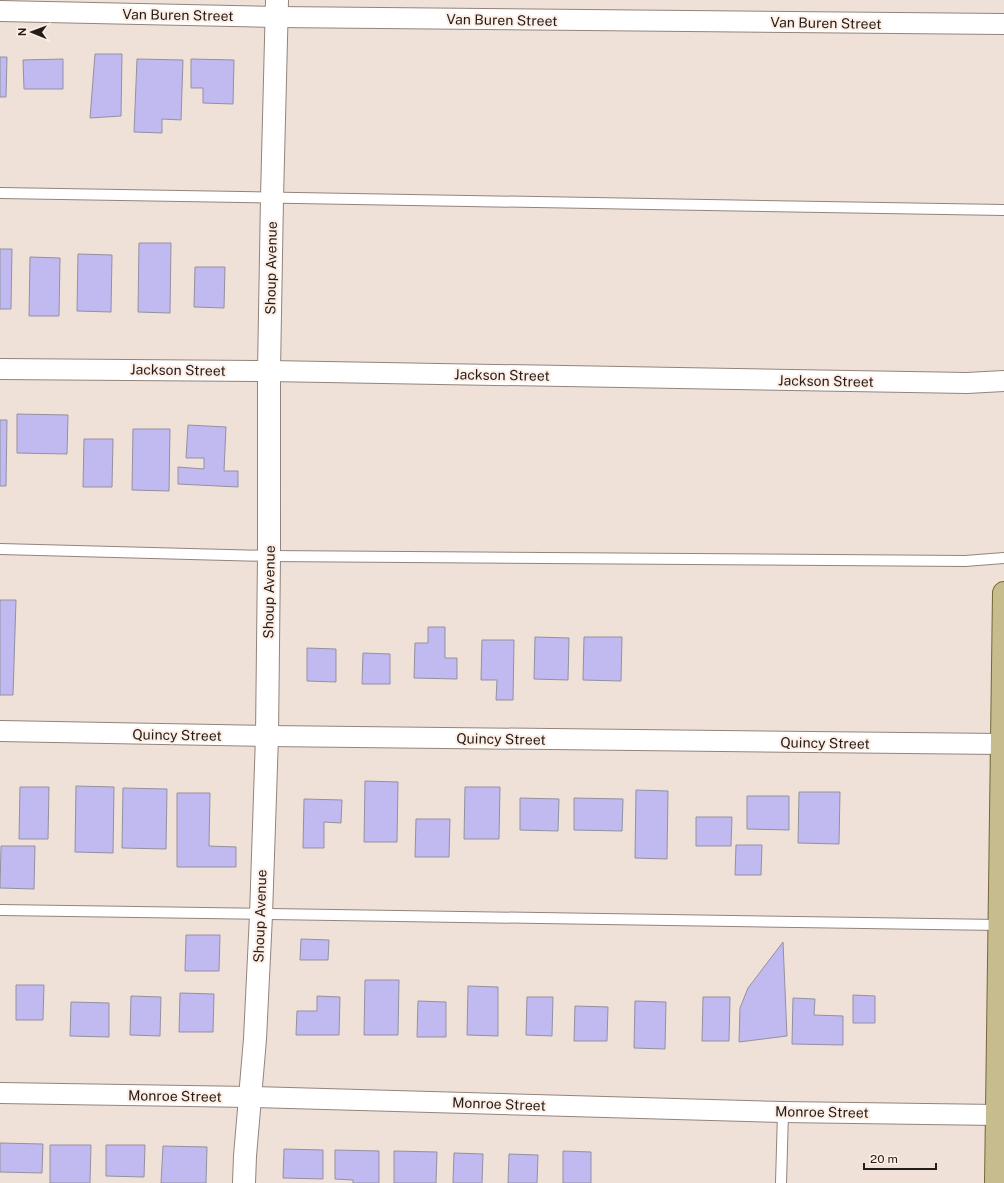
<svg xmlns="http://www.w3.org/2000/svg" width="1004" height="1183" font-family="'Public Sans',sans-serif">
  <rect width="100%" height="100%" fill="#f0e1d8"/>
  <path fill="#c0baf1" stroke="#92919f" d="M95,54H122L121,116L90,118Z
    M0,57H7L6,97H0Z
    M63,59V89H24L23,60Z
    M137,59L183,60L181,120L162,119V133L134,132Z
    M191,59L234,60L233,104L203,103V88H191Z
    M139,243H171L170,313L138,312Z
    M0,249H12L11,309H0Z
    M78,254L112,255L111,312L77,311Z
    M30,257L60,258L59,316H29Z
    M195,267H225L224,308L194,307Z
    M17,414L68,415L67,454L17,453Z
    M0,420H7L6,486H0Z
    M188,425L226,427L224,471H238V487L178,484V467L204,469V458H186Z
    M133,429H170L169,491L132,490Z
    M84,439H113L112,487H83Z
    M0,600H16L13,695H0Z
    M428,627H445V658H457V679L414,678L415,643H428Z
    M535,637L569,638L568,680L534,679Z
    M584,637H622L621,681L583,680Z
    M482,640H514L513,700H496L497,680H481Z
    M307,648L336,649V682L307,681Z
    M363,653L390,654V684H362Z
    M365,781L398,782L397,842H364Z
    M76,786L114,787L113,853L75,852Z
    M20,787H49L48,839H19Z
    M465,787H500L499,839H464Z
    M123,788L167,789L166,849L122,848Z
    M636,790L668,791L667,859L635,858Z
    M799,792H840L839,844L798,843Z
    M177,793H210L209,846L236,847V867H177Z
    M747,796H789V830L747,829Z
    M520,798L559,799L558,831L520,830Z
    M574,798L623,799L622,831L574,830Z
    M304,799L342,800L341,823L324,822V848H303Z
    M696,817H732L731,846H696Z
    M416,819H450L449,857H415Z
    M736,845H762L761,875H735Z
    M1,846H35L34,889L0,888Z
    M186,935H220L219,971H185Z
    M301,939L329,940L328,960H300Z
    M783,942L787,1036L739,1042L740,1008L748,988Z
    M365,980H399L398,1035H364Z
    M16,985H44L43,1020H16Z
    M468,986L498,987V1036L467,1035Z
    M180,993L214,994L213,1032H179Z
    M853,995L875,996V1023H853Z
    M131,996L161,997L160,1036L130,1035Z
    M317,996L340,997L339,1035H296L297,1011H317Z
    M527,997H553L552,1036L526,1035Z
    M703,997H730L729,1041H702Z
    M793,998L815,999L814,1015L843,1016V1045L792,1044Z
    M418,1001L446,1002V1037H417Z
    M635,1001L666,1002L665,1049L634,1048Z
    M71,1002L109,1003V1037L70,1036Z
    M575,1006L608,1007L607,1041H574Z
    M0,1143L43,1144L42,1173L0,1172Z
    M50,1145H91L90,1183H50Z
    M106,1145H145L144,1177L106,1176Z
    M163,1146L207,1147L206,1183H161Z
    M284,1149L323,1150V1179L283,1178Z
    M335,1150L379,1151V1183H353V1180L335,1179Z
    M394,1151L437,1152L436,1183H394Z
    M563,1151L591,1152V1183H563Z
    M454,1153L483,1154L482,1183H453Z
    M509,1154L538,1155L537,1183H508Z"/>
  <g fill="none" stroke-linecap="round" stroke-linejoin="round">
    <defs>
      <path id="lane" d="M0,193L1004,210
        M0,549L269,556L965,561L1004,558
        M0,910L1000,925
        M781,1183L783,1112"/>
      <path id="street" d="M0,11L277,17L1004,24
        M0,369L269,371L967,383L1004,381
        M0,731L267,736L1002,744
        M0,1093L250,1097L783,1112L997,1115"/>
      <path id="secondary" d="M244,1183L245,1156L255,1039L261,915L267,736L269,556V371L272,198L277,0"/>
      <path id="primary" d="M996,1183L1004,593"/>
    </defs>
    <use href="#lane" stroke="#92847c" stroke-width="12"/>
    <use href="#street" stroke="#92847c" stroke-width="22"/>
    <use href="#secondary" stroke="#92847c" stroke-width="24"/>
    <use href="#primary" stroke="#746734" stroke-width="24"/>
    <use href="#lane" stroke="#fff" stroke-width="10"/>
    <use href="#street" stroke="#fff" stroke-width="20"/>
    <use href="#secondary" stroke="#fff" stroke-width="22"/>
    <use href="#primary" stroke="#c6bc8e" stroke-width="22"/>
  </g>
  <g text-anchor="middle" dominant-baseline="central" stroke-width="4" stroke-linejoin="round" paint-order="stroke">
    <g font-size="14" fill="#221d19" stroke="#feeee5">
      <text transform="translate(178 15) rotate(1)">Van Buren Street</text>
      <text transform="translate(502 20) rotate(1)">Van Buren Street</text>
      <text transform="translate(826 23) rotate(1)">Van Buren Street</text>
      <text transform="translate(271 268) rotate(-89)">Shoup Avenue</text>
      <text transform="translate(178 370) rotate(1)">Jackson Street</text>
      <text transform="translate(502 375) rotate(1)">Jackson Street</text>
      <text transform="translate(826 381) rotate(1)">Jackson Street</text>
      <text transform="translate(269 592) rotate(-89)">Shoup Avenue</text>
      <text transform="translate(177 735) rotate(1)">Quincy Street</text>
      <text transform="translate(501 739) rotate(1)">Quincy Street</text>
      <text transform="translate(825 743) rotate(1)">Quincy Street</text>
      <text transform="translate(260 916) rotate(-88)">Shoup Avenue</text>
      <text transform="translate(175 1096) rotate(1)">Monroe Street</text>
      <text transform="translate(499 1104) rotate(2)">Monroe Street</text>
      <text transform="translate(822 1112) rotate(1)">Monroe Street</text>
    </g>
  </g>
  <g transform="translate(32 32) rotate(271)" stroke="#feeee5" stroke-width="3" paint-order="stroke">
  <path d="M0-3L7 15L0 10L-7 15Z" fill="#221d19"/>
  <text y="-6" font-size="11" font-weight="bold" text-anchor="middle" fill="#221d19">N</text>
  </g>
  <path d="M864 1163v6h72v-6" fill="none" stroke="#221d19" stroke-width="2"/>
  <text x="870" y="1163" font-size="12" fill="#221d19" stroke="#feeee5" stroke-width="3" paint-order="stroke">20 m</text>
</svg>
